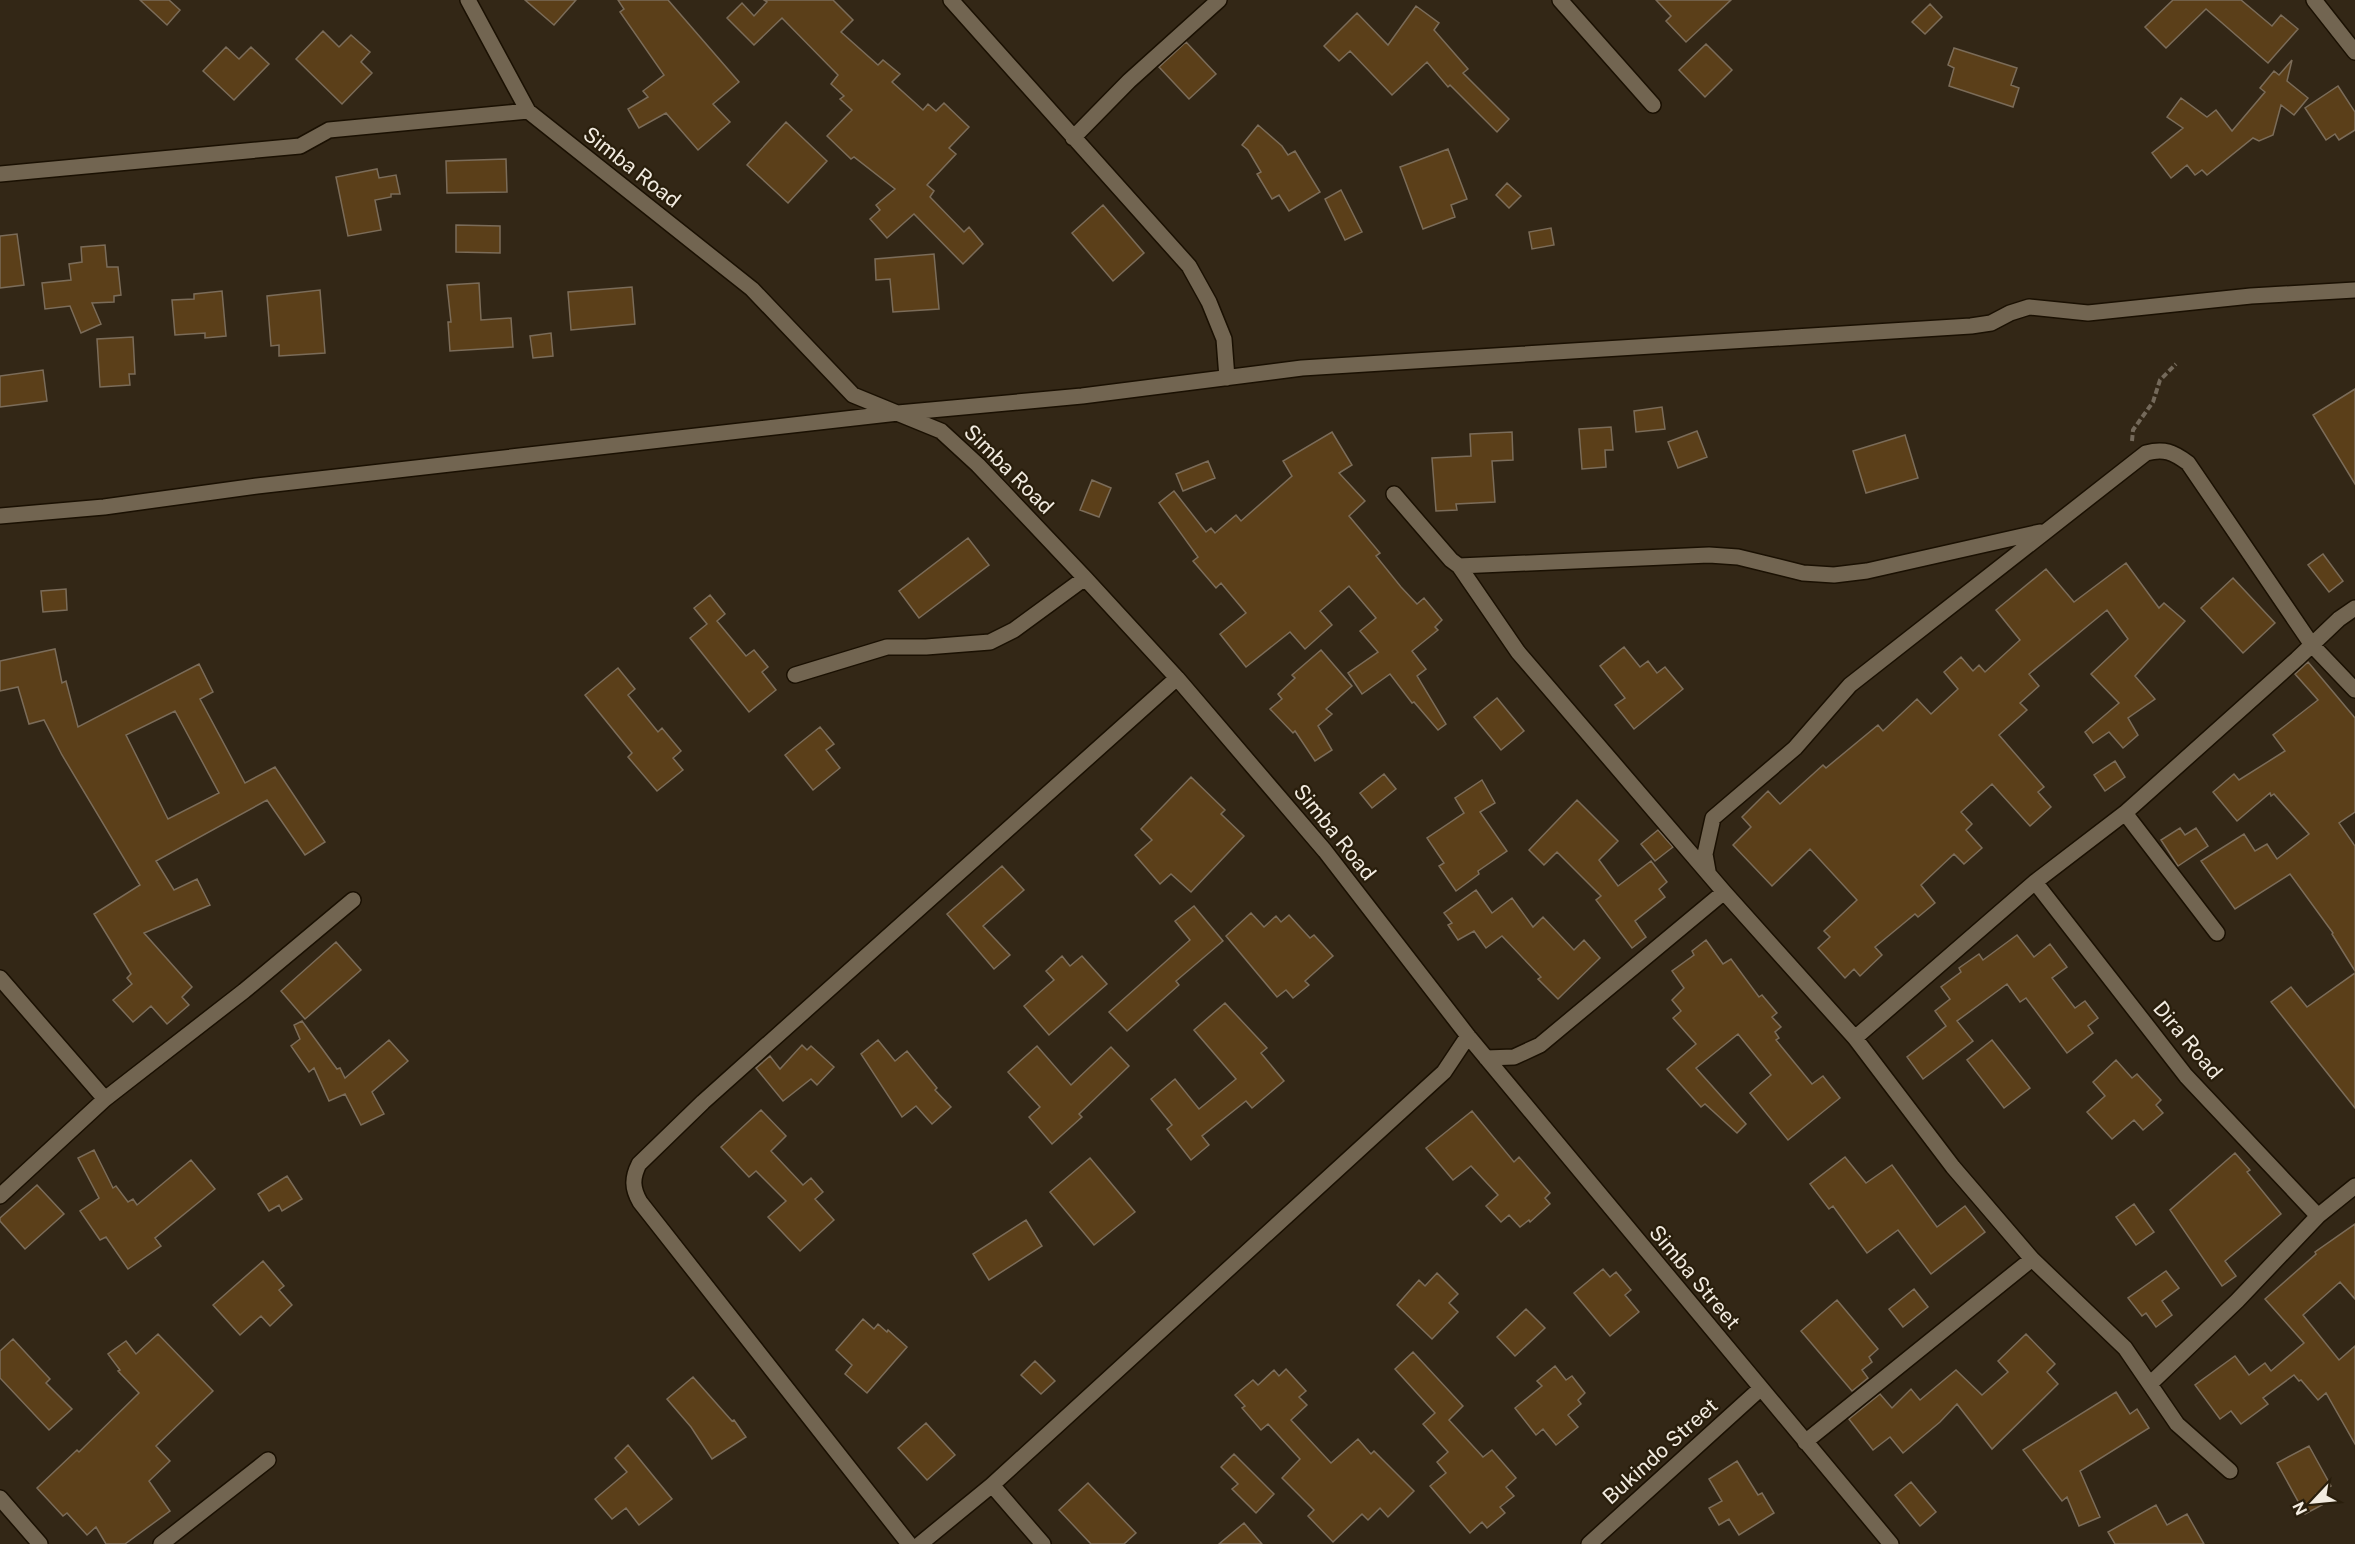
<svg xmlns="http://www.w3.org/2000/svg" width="2355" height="1544" font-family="'Public Sans',sans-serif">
  <rect width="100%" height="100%" fill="#332716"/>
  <path fill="#5b3f19" stroke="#7b6c59" stroke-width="1.5" fill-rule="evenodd" d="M140,0H169L180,10L167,25Z
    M525,0H576L554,25Z
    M618,0H668L739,82L713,104L730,122L698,150L666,113L639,128L628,109L648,97L643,91L664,75L620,12L624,9Z
    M764,0H833L853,20L841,32L878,65L883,60L900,74L892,82L923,110L928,104L936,111L944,103L969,127L949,148L956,154L927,185L934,191L930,197L964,232L969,227L983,244L963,264L914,214L887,238L870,219L880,210L876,205L895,189L854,157L851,159L827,136L852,110L840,99L844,96L831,84L838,75L782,18L754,45L727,18L742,3L754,16L767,2Z
    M1656,0H1731L1686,42L1666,21L1671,16Z
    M2173,0H2241L2272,26L2281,15L2298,29L2268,63L2206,9L2166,48L2145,27Z
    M1930,4L1942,17L1925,34L1912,22Z
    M1416,6L1439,23L1434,30L1468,69L1463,73L1509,119L1497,132L1450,85L1448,87L1427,62L1392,95L1350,51L1339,61L1324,46L1357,13L1388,45Z
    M323,31L339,47L351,35L370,52L361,62L372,73L342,104L296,59Z
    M1186,42L1216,74L1189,99L1159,67Z
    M1706,44L1732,70L1705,97L1679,70Z
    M226,47L239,59L251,47L269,64L234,100L203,71Z
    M1954,48L2017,68L2011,85L2019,88L2013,107L1949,86L1954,68L1948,65Z
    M2292,60L2287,81L2308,98L2294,115L2281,105L2273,135L2259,141L2253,138L2207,175L2202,170L2195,175L2187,165L2171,178L2152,153L2183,128L2167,117L2181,98L2207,117L2216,110L2232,131L2265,92L2260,88L2274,71L2279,75Z
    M2338,86L2355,112V130L2339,140L2335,134L2326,140L2305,108Z
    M786,122L827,161L788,203L747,165Z
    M1258,125L1282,146L1288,155L1295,151L1320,192L1289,211L1279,195L1272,199L1257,174L1261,172L1248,150L1242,145Z
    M1448,149L1467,199L1451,205L1455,217L1423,229L1400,167Z
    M506,159L507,192L447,193L446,161Z
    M377,169L379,178L396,175L400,194H391V197L375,200L381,230L348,236L336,177Z
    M1507,183L1521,196L1509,208L1496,195Z
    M1341,190L1362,232L1345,240L1325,199Z
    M1103,205L1144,253L1113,281L1072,233Z
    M456,225L500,226V253L456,252Z
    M1551,228L1554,245L1532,249L1529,232Z
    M17,234L24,285L0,288V236Z
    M105,245L107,267H118L121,295L114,296V302L92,303L101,324L81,333L70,306L45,309L42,283L71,280L69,264L82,262L81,247Z
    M934,254L939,309L893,312L890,279L876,280L875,259Z
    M479,283L481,320L511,318L513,347L450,351L448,322H451L447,285Z
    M632,287L635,324L571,330L568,292Z
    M320,290L325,353L279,356V345L271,346L267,296Z
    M222,291L226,336L205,338V333L175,335L172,300L194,299V294Z
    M551,333L553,356L533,358L530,336Z
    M133,337L135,374H129L130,385L100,387L97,339Z
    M43,370L47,401L0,407V376Z
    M2355,389V484L2313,415Z
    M1662,407L1665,429L1636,432L1634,411Z
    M1611,427L1613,450H1605L1606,467L1582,469L1579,429Z
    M1697,431L1707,457L1678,468L1668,442Z
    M1332,432L1352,465L1339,473L1365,501L1349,516L1380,553L1376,556L1401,587L1417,604L1424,598L1442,620L1435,627L1438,630L1412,651L1426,669L1417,676L1446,724L1438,730L1414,702L1412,703L1390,674L1362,694L1348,673L1378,652L1360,631L1376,618L1349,586L1320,611L1332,625L1305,649L1290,632L1246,667L1220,634L1246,613L1221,583L1216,588L1193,561L1198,557L1159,503L1174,491L1206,532L1211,528L1215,533L1236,515L1241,521L1292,476L1283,461Z
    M1512,432L1513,460L1492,461L1495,502L1456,504L1457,510L1436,511L1432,458L1471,456L1470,434Z
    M1905,435L1918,478L1866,493L1853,451Z
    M1208,461L1215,478L1183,491L1176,474Z
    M1092,480L1111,488L1099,517L1080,510Z
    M968,538L989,565L919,618L899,591Z
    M2323,554L2343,581L2329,592L2308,565Z
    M2126,563L2159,608L2164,603L2185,621L2135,676L2155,699L2128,718L2138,735L2123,748L2109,732L2093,743L2085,732L2119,703L2091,674L2128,639L2107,610L2029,674L2039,686L2020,703L2027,710L1999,735L2044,787L2038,792L2051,807L2030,826L1992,784L1961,812L1972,824L1966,830L1982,848L1964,864L1954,854L1921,885L1935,903L1918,917L1915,914L1875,947L1882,955L1860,976L1854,969L1845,978L1818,948L1830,937L1824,931L1857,900L1810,849L1772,886L1733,845L1751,827L1742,817L1768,791L1780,804L1823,765L1826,768L1878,725L1883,731L1917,699L1931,714L1958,689L1944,672L1961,657L1973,671L1979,665L1985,672L2020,640L1996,610L2046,569L2074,602Z
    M2233,578L2275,623L2243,653L2201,608Z
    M66,589L67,610L43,612L41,591Z
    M710,595L725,614L717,621L746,656L754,650L768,667L762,672L776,690L749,712L690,638L707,624L694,608Z
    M1624,647L1640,667L1648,661L1657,673L1665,667L1683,689L1634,729L1615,705L1625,698L1600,666Z
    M55,649L62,683L66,681L78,727L199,664L213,692L200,699L245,783L275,767L325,842L305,855L267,800L156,861L174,890L197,879L210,905L144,933L192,987L182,997L189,1005L167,1024L151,1006L133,1022L113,1000L132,984L127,978L131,974L94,914L140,885L62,755L44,720L29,724L18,687L0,691V661ZM175,711L219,793L168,819L126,735Z
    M1321,650L1352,686L1326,709L1332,714L1318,726L1332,750L1315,761L1295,731L1293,733L1270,709L1282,699L1278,694L1295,678L1292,675Z
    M2308,662L2355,718V812L2339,823L2355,846V971L2332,934L2333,933L2290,874L2235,909L2201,861L2244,834L2255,851L2267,844L2277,859L2309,834L2274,794L2271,796L2270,793L2237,821L2213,792L2234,774L2239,780L2285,751L2273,735L2318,700L2295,674Z
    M618,668L635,689L628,695L658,732L662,728L681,751L673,758L683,770L657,791L628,757L632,753L585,695Z
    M1497,698L1524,731L1501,750L1474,717Z
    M820,727L834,744L826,750L840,768L813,790L785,755Z
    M2115,761L2125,777L2105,791L2094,775Z
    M1384,774L1396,789L1372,808L1360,793Z
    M1191,777L1225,810L1221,814L1244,836L1191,892L1171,874L1160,884L1135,855L1152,840L1141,829Z
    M1482,780L1495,803L1480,812L1507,851L1478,871L1479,874L1456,891L1439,866L1444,863L1427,838L1464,813L1455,798Z
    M1577,800L1618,841L1599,860L1618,886L1651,861L1667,882L1659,889L1665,897L1635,921L1646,937L1632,948L1596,900L1601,896L1557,852L1544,865L1529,850Z
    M2180,828L2185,835L2196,828L2208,846L2178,866L2161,840Z
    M1658,830L1673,847L1655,861L1641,844Z
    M1002,866L1024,890L983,926L1010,955L994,969L947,914Z
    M1476,890L1492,913L1512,898L1533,927L1543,917L1574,950L1584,940L1600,958L1558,999L1538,979L1541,977L1502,936L1486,948L1474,931L1458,940L1448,925L1452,923L1444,913Z
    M1194,906L1223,941L1176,981L1179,985L1127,1031L1109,1012L1190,940L1175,921Z
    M1251,913L1264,927L1276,916L1281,922L1289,915L1310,938L1314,935L1333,956L1305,981L1309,985L1293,998L1286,990L1277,997L1226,936Z
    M2017,935L2034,957L2050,944L2067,967L2052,978L2075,1008L2085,1001L2098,1018L2088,1026L2093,1033L2067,1053L2026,998L2020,1002L2007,984L1957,1021L1973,1041L1923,1079L1907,1057L1946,1026L1935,1011L1950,999L1941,987L1961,972L1959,968L1979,954L1983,960Z
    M1706,940L1723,964L1731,959L1759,997L1762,995L1777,1013L1772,1017L1781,1027L1775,1032L1779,1038L1776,1040L1812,1084L1823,1076L1840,1098L1788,1140L1750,1093L1771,1075L1738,1034L1696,1068L1746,1124L1737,1133L1705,1104L1701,1107L1667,1069L1696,1044L1673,1018L1681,1011L1672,1000L1684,988L1672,971L1694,955L1692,951Z
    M336,942L361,970L305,1019L281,991Z
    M1062,956L1070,966L1082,956L1107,984L1049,1035L1024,1006L1054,980L1046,971Z
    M2355,973V1108L2271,1002L2291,987L2307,1007Z
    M1225,1003L1267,1048L1261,1053L1284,1081L1252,1108L1246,1101L1202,1136L1209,1145L1191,1160L1167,1129L1172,1125L1151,1099L1175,1079L1199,1109L1236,1079L1194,1030Z
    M302,1021L337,1069L340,1068L345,1078L389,1040L408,1061L372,1092L384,1114L361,1125L345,1094L329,1101L314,1068L309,1072L291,1046L300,1039L294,1025Z
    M878,1040L895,1061L907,1051L937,1088L935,1090L951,1107L932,1124L916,1106L902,1117L861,1054Z
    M1992,1040L2030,1088L2004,1108L1967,1060Z
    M802,1045L807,1050L811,1046L834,1067L817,1085L811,1079L783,1101L756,1068L770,1056L780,1069Z
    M1037,1046L1071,1085L1111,1047L1129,1066L1079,1114L1082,1117L1052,1144L1029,1117L1040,1107L1008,1072Z
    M2116,1060L2132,1078L2137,1074L2161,1100L2156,1105L2163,1113L2143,1130L2134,1120L2112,1139L2087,1112L2105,1096L2093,1082Z
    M761,1110L786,1136L771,1151L803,1185L811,1178L823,1192L815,1199L834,1220L800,1251L768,1217L786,1201L756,1171L749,1177L721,1147Z
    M1472,1111L1514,1162L1519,1157L1550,1193L1545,1198L1550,1204L1530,1222L1529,1220L1520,1227L1509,1215L1501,1222L1486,1206L1498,1195L1471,1166L1453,1180L1426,1148Z
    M94,1150L113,1188L116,1186L128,1202L133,1199L137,1205L191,1160L215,1189L155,1238L161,1246L128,1269L106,1237L100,1240L80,1211L99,1198L78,1158Z
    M2235,1153L2250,1170L2247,1172L2281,1214L2225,1261L2236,1276L2222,1286L2170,1210Z
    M1845,1157L1866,1183L1892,1165L1937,1227L1965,1206L1985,1232L1931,1274L1898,1230L1867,1253L1833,1206L1829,1209L1810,1184Z
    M1090,1158L1135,1212L1094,1245L1050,1192Z
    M287,1176L302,1199L282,1211L279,1205L269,1211L258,1194Z
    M37,1185L64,1214L25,1249L0,1221V1218Z
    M2134,1204L2154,1232L2136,1245L2116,1217Z
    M1026,1220L1042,1246L989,1280L973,1254Z
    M2355,1224V1299L2340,1282L2303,1315L2339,1360L2355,1346V1444L2326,1393L2318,1400L2301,1380L2299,1381L2294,1375L2263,1398L2268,1404L2241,1424L2231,1411L2220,1419L2195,1385L2235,1356L2249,1375L2265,1363L2271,1371L2304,1343L2265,1299L2316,1254L2315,1252Z
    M263,1261L284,1286L279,1290L292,1305L270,1326L261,1316L240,1335L213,1305Z
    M1603,1269L1610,1277L1616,1272L1631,1290L1625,1295L1639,1312L1610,1336L1574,1293Z
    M2166,1271L2179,1288L2162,1301L2172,1315L2156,1327L2146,1313L2142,1316L2128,1298Z
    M1437,1273L1458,1294L1449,1303L1458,1312L1432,1339L1397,1305L1419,1280L1425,1286Z
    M1914,1289L1928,1307L1903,1327L1889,1309Z
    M1837,1300L1878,1349L1869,1357L1872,1362L1862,1370L1868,1378L1852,1391L1801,1331Z
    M1526,1309L1545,1328L1515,1356L1497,1337Z
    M863,1319L874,1329L878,1324L887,1332L888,1330L907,1347L867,1393L845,1374L852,1365L836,1350Z
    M158,1334L213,1391L156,1446L170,1461L149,1481L170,1511L125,1544H106L96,1527L87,1535L67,1513L63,1516L37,1488L77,1450L79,1452L139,1393L118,1371L120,1370L108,1354L126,1341L136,1354Z
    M2026,1334L2055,1364L2047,1372L2058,1384L1992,1449L1957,1404L1940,1422L1903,1453L1890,1437L1873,1450L1849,1419L1880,1394L1892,1408L1911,1389L1920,1400L1956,1370L1982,1395L2008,1372L1998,1361Z
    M13,1339L50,1379L46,1383L72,1409L49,1430L0,1378V1351Z
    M1413,1352L1463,1406L1449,1420L1483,1457L1492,1450L1516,1478L1506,1487L1514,1496L1500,1507L1505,1513L1487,1528L1482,1522L1470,1533L1430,1486L1446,1473L1437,1462L1448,1452L1423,1424L1435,1413L1395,1369Z
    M1035,1361L1055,1381L1041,1394L1021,1375Z
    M1555,1366L1566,1380L1572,1376L1585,1393L1578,1400L1581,1404L1568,1415L1578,1427L1556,1445L1543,1429L1536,1435L1515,1408L1542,1386L1537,1381Z
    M1286,1369L1306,1391L1299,1397L1307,1405L1291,1420L1331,1463L1358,1439L1371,1454L1374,1451L1414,1491L1388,1517L1380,1508L1368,1520L1362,1514L1333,1542L1308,1516L1314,1510L1282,1478L1300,1459L1268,1424L1261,1430L1242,1408L1245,1406L1235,1395L1253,1380L1258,1385L1274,1370L1279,1376Z
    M693,1377L732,1421L734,1420L746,1437L712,1459L691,1427L667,1399Z
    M2116,1392L2130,1414L2137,1409L2149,1428L2080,1471L2100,1517L2079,1526L2067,1497L2062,1501L2023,1450Z
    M926,1423L955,1455L927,1480L898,1448Z
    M628,1445L672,1499L639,1525L626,1508L612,1519L595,1499L627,1472L615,1458Z
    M2309,1446L2331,1486L2316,1494L2322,1505L2305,1514L2277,1463Z
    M1234,1454L1274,1494L1256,1513L1232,1489L1238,1484L1221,1467Z
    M1737,1461L1758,1495L1762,1493L1774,1513L1739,1535L1729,1519L1719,1525L1709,1508L1722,1501L1709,1479Z
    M1911,1482L1936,1512L1920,1526L1895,1495Z
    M1088,1483L1136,1533L1124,1544H1091L1059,1510Z
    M2156,1505L2167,1525L2187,1514L2204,1544H2115L2108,1532Z
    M1244,1523L1262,1544H1219Z"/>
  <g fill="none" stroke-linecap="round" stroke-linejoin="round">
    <defs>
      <path id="minor" d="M468,0L528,111L752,289L853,395L941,431L978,465L1085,578L1177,678L1325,851L1468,1036L1891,1544
        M951,0L1189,266L1209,302L1224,339L1227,378
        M1560,0L1653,105
        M2314,0L2355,52
        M1073,138L1129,81L1219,0
        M0,174L300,146L329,130L528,111
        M1394,494L1451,560L1459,566L1518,652L1724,892L1855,1038L1953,1167L2032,1259L2125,1348L2177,1424L2230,1471
        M0,516L104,507L257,486L898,413L1082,396L1302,368L1971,326L1991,323L2010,313L2029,307L2088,313L2251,296L2355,290
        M1459,566L1709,555L1738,557L1803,573L1834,575L1867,571L2040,532
        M795,675L887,647H926L990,642L1014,630L1085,578
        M2125,813L2217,933
        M1708,871L1705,854L1713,818L1795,748L1850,685L2146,453C2164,448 2173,452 2188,463L2312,645L2355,690
        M2035,882L2186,1076L2318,1216
        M0,978L105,1099
        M1855,1038L2035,882L2125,813L2297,659L2339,619L2355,608
        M1486,1058L1514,1057L1540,1045L1724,892
        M0,1196L105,1099L244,991L353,900
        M2151,1383L2237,1301L2318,1216L2355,1186
        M1805,1442L2032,1259
        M992,1485L1043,1544
        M0,1498L40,1544
        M161,1544L268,1460
        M909,1544L640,1202C632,1188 632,1178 639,1164L703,1102L1177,678
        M920,1544L992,1485L1444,1072L1468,1036
        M1589,1544L1760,1389"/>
    </defs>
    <use href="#minor" stroke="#1a1002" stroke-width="18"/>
    <path stroke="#74695a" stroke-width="4" stroke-dasharray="6 3" stroke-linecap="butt" d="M2132,441L2133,430L2153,402L2160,380L2176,364"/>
    <use href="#minor" stroke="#726551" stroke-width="15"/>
  </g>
  <g text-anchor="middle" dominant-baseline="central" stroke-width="4.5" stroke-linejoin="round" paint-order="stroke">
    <g font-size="21" fill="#f2ebe0" stroke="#291e0c">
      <text transform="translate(632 167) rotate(38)">Simba Road</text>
      <text transform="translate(1009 469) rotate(45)">Simba Road</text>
      <text transform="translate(1335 832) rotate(51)">Simba Road</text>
      <text transform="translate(2188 1040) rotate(50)">Dira Road</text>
      <text transform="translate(1695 1277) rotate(50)">Simba Street</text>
      <text transform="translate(1660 1451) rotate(-42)">Bukindo Street</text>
    </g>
  </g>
  <g transform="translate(2313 1502) rotate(244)" stroke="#291e0c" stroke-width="4.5" paint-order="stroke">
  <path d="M0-4.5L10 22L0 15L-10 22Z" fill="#f2ebe0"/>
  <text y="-9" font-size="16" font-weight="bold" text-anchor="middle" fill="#f2ebe0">N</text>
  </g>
</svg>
